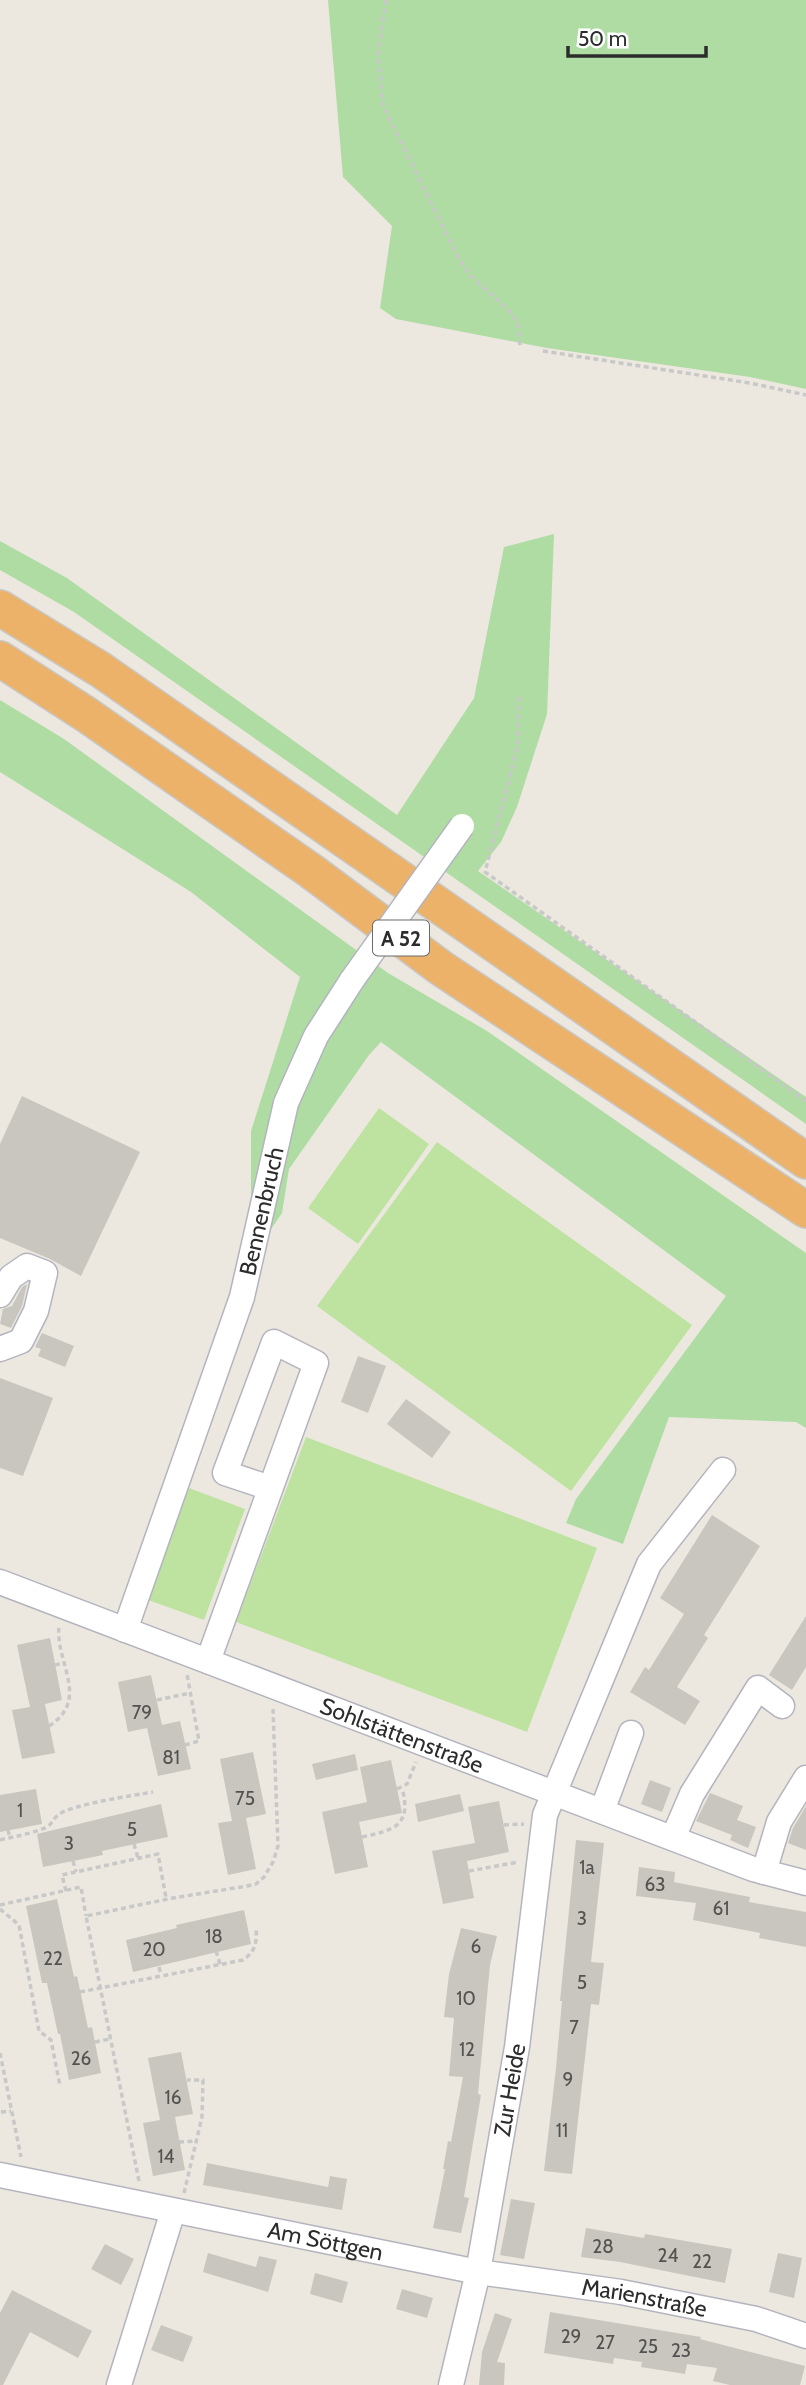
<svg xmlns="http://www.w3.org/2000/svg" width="806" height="2385" font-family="Cabin,sans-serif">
  <rect width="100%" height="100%" fill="#ece8e0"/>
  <path fill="#afdca3" d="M328,0H806V389L750,377L547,348L396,319L380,308L392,226L343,177Z
    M554,534L547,714L517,807L501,842L478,871L806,1097V1124L74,612L0,570V541L67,578L397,815L474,698L504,547Z
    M0,700L64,739L388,973L487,1031L806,1253V1428L796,1422L669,1417L623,1544L566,1523L576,1499L726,1296L381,1042L369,1055L289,1169L282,1213L251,1259V1131L300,977L191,892L0,772Z"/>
  <path fill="#bee2a0" d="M379,1108L429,1144L358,1244L308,1208Z
    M437,1142L692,1325L571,1491L317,1306Z
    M306,1437L597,1548L527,1732L236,1622Z
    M189,1488L245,1509L204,1620L148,1600Z"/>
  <path fill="#c8c6be" d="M22,1096L140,1152L81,1276L50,1259L0,1238V1144Z
    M27,1284L22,1306L11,1328L0,1324L3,1309L12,1306L22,1287Z
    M42,1333L74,1346L65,1367L38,1356L41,1349L35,1347Z
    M358,1356L386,1366L368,1413L341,1402Z
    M0,1378L53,1398L23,1476L0,1468Z
    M406,1399L451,1432L432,1458L387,1424Z
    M712,1515L760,1546L704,1635L708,1638L677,1687L700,1701L685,1725L630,1692L645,1667L649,1670L684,1614L660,1598Z
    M806,1616V1667L792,1690L769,1675Z
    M50,1638L62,1700L45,1704L55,1753L22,1759L12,1710L30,1707L17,1645Z
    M151,1675L162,1725L180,1721L191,1769L158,1776L147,1728L128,1732L118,1682Z
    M253,1752L266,1814L246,1818L256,1869L228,1875L218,1823L232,1821L220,1759Z
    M355,1754L358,1770L316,1780L312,1764Z
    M391,1760L402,1813L359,1822L368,1867L335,1874L322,1812L367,1802L360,1767Z
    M650,1780L671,1788L662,1812L641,1804Z
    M36,1789L42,1824L0,1832V1795Z
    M710,1793L743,1806L737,1820L756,1827L748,1848L730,1840L732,1835L696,1821Z
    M460,1794L464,1811L418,1822L415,1804Z
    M499,1801L509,1852L467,1861L474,1898L443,1904L432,1851L475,1843L468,1807Z
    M161,1804L168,1837L102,1851L103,1855L43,1867L37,1834Z
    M806,1806V1850L788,1843L793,1828Z
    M576,1840L604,1843L591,1962L604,1963L599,2005L591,2004L572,2174L544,2171L556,2068L562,2001H560Z
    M639,1867L675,1872L674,1882L750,1897L749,1902L806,1912V1947L759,1938L760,1933L693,1920L696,1903L636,1896Z
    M57,1899L74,1977L77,1976L88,2028L92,2027L101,2073L69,2080L60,2034H58L47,1983H42L26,1906Z
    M244,1910L251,1944L133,1972L126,1940L177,1928L176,1925Z
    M461,1928L497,1936L490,1965L478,2094L481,2095L464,2197L469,2198L461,2233L433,2228L445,2169H443L448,2141L451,2142L463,2077L449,2076L454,2018L444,2017L449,1974Z
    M181,2052L193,2114L175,2117L185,2170L153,2176L143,2123L160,2120L148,2058Z
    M207,2163L328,2187L330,2176L347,2179L342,2210L203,2185Z
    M511,2199L535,2203L524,2259L500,2255Z
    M586,2228L644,2238L645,2234L732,2249L725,2283L620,2262L581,2257Z
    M105,2244L134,2259L121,2285L91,2269Z
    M208,2253L256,2267L259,2256L277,2260L268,2292L203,2272Z
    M778,2253L802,2258L794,2298L769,2292Z
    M315,2273L348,2282L342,2303L310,2294Z
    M402,2289L433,2298L427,2318L396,2309Z
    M12,2290L92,2331L78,2358L30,2332L3,2385H0V2313Z
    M550,2312L701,2337L700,2339L805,2366L800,2385H730L713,2381L717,2368L687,2364L685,2374L641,2367L642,2362L614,2358L613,2364L544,2353Z
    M495,2313L512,2319L497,2362L505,2363L504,2385H479L482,2352Z
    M161,2325L193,2337L183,2362L151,2350Z"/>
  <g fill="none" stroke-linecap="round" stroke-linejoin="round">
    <defs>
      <g id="minor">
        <path d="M0,1295L11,1277L27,1266L45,1273L36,1311L21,1341L0,1349"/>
        <path id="s1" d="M0,1582L753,1869L806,1883"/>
        <path id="s2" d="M125,1630L242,1297L286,1103L316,1036L352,980"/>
        <path d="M208,1661L316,1363L274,1342L225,1473L270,1488"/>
        <path d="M602,1811L631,1733"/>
        <path d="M673,1838L692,1794L758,1688L782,1706"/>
        <path d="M764,1872L779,1822L806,1778"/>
        <path id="s3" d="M0,2175L478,2272L621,2292L756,2319L806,2336"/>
        <path d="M119,2385L173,2211"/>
        <path id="s4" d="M451,2385L478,2272L517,2047L545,1815L649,1564L723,1470"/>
      </g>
      <path id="highway" d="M0,608L101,670L806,1161
        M0,659L87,715L311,871L441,968L806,1210"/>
    </defs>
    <use href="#minor" stroke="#b3b4be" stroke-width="27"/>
    <use href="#highway" stroke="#c8c8c8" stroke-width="38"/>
    <path stroke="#c8c8c8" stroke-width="3.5" stroke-dasharray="5 3.5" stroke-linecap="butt" d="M386,0L378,52L383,106L457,255L471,276L513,314L518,324L520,347
      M543,351L750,383L806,395
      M519,697L518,744L485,872L806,1101
      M55,1665L64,1663
      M157,1700L190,1693
      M49,1726C91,1699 55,1663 59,1626
      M185,1745L199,1741L187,1674
      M397,1789L407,1784L416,1762
      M504,1825L524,1824
      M8,1830L10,1838
      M362,1837C395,1830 412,1825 402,1788
      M0,1840C16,1836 32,1834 47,1827C52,1824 53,1819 58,1815C69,1805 135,1795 153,1792
      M134,1844L138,1858
      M73,1861L76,1872
      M469,1871L519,1862
      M66,1891L62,1875L158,1854L166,1898
      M0,1905L81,1887L86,1916
      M0,1909L19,1925L39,2031L51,2040L60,2086
      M216,1951L220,1964
      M159,1967L161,1975
      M80,1992L243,1960C256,1951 257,1942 256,1927
      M95,2042L110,2039
      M0,2053L21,2157
      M1,2112L11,2111
      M179,2142L198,2141
      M139,2181L86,1916L173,1898L247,1886L256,1884L264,1877L273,1862L278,1846L273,1709
      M184,2193L202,2117L203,2080H187"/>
    <use href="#minor" stroke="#fff" stroke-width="24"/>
    <use href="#highway" stroke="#ecb26a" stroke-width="35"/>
    <defs>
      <path id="minor-bridge" d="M352,980L462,826"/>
    </defs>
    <use href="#minor-bridge" stroke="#b3b4be" stroke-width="27" stroke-linecap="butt"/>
    <use href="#minor-bridge" stroke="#fff" stroke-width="24"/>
  </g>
  <g text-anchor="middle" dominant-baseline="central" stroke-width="6" stroke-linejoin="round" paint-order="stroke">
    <g font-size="19" fill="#535250">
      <text x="142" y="1712">79</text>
      <text x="171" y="1757">81</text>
      <text x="245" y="1798">75</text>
      <text x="20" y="1810">1</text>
      <text x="132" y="1829">5</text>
      <text x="69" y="1843">3</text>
      <text x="587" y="1867">1a</text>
      <text x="655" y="1884">63</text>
      <text x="721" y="1908">61</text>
      <text x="582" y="1918">3</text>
      <text x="214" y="1936">18</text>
      <text x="476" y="1946">6</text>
      <text x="154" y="1949">20</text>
      <text x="53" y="1958">22</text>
      <text x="582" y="1982">5</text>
      <text x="466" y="1998">10</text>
      <text x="574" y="2027">7</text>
      <text x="467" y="2049">12</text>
      <text x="81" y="2058">26</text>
      <text x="568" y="2079">9</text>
      <text x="173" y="2097">16</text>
      <text x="562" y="2130">11</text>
      <text x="166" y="2156">14</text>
      <text x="603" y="2246">28</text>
      <text x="668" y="2255">24</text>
      <text x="702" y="2261">22</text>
      <text x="571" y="2336">29</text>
      <text x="605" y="2342">27</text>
      <text x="648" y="2346">25</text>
      <text x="681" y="2350">23</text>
    </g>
    <rect fill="#fff" stroke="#6b6b6b" stroke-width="2" x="373" y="920.5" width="56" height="35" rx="5"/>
    <g font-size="21" font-weight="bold" fill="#2c2c2c">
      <text x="401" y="938">A 52</text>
    </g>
    <g font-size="23" fill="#2c2c2c" stroke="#fff">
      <text stroke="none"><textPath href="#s2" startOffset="441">Bennenbruch</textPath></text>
      <text stroke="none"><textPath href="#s1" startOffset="430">Sohlstättenstraße</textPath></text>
      <text stroke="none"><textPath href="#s4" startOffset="301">Zur Heide</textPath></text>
      <text stroke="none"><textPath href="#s3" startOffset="332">Am Söttgen</textPath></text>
      <text stroke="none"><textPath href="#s3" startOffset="656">Marienstraße</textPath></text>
    </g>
  </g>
  <path d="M568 46v10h138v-10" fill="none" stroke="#2c2c2c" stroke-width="3.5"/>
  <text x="578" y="46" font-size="21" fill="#2c2c2c" stroke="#ffffff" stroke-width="5" paint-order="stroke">50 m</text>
</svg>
